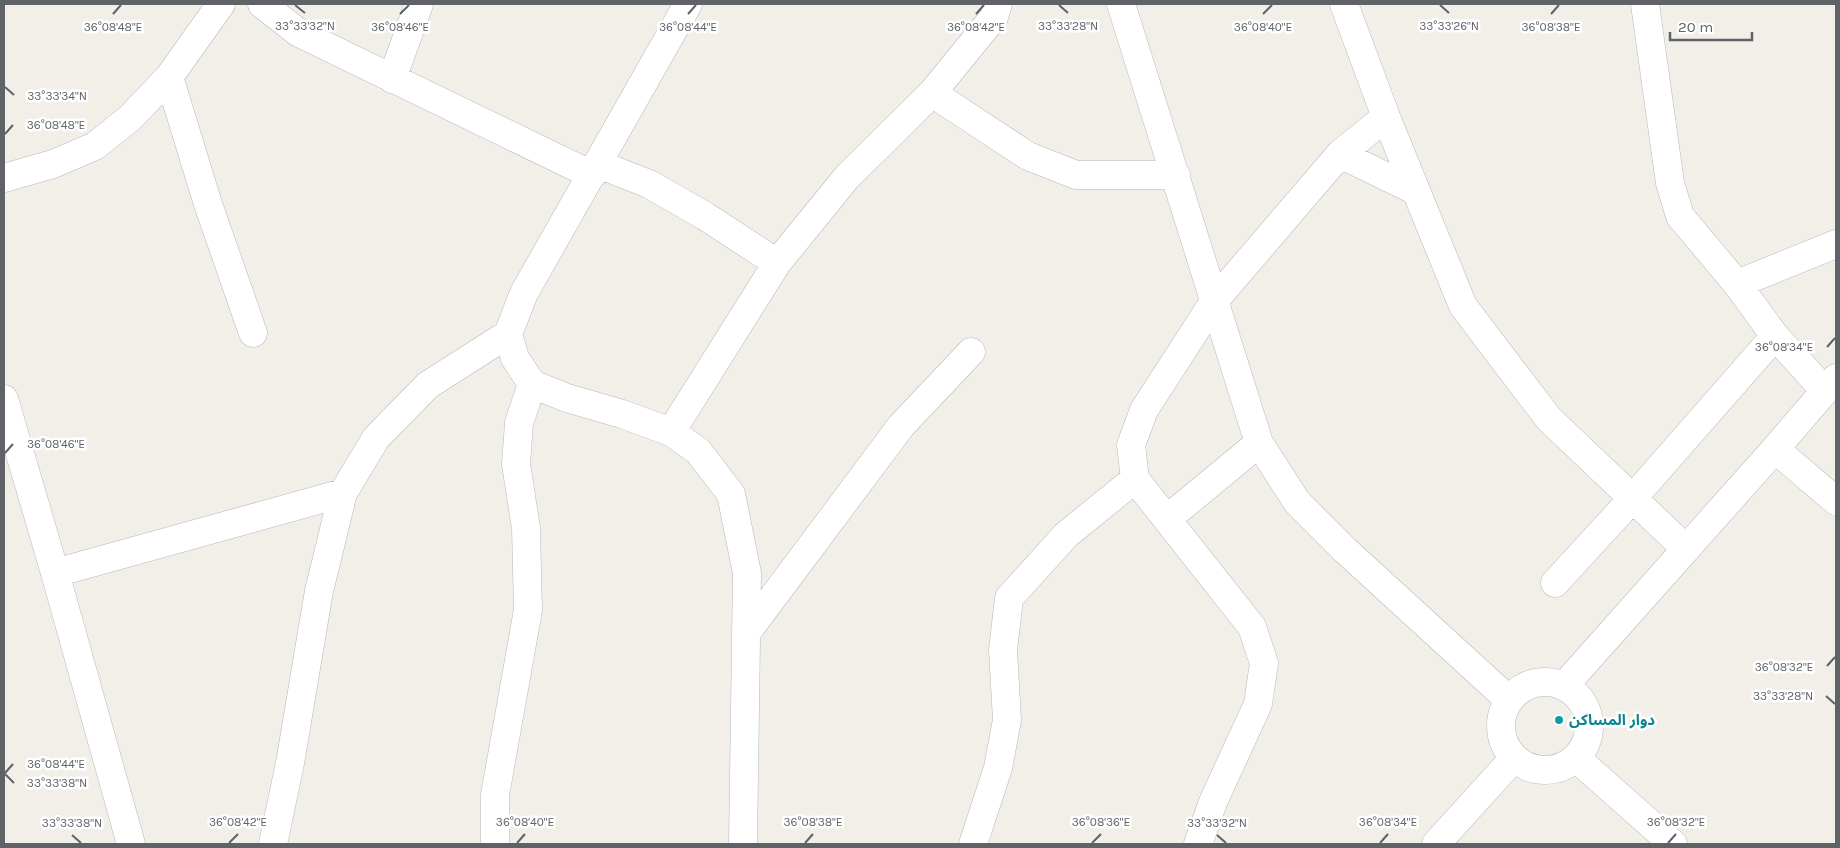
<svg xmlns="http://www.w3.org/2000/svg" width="1840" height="848" font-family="Karla,'Noto Sans Arabic',sans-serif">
  <rect width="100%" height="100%" fill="#f1efe8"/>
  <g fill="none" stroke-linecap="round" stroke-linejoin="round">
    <defs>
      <path id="minor" d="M262,4L299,33L592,175
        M688,4L524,293L508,334L515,358L532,384L567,398L622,414L671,432L698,451L731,494L747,573L743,844
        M1121,4L1259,443L1297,502L1345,550L1509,700
        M1344,4L1386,117L1463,306L1549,419L1686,549
        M1645,4L1670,183L1680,216L1737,284L1775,336L1825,391
        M169,77L208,204L253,333
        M392,79L419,4
        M932,93L1028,156L1076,175H1176
        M1340,154L1416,191
        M598,164L649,184L705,216L777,263
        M4,178L53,164L95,146L130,118L169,77L221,4
        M1737,284L1836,244
        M671,432L777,263L847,177L932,93L994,17L998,4
        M1775,449L1836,501
        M1167,519L1259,443
        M55,573L343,493
        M1555,583L1633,498L1775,336
        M747,632L901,426L971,352
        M1576,758L1673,844
        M273,844L290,763L319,591L343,493L376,438L428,385L508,334
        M495,844V795L528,610L526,528L516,464L519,423L532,384
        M973,844L998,768L1007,720L1003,650L1009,598L1066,535L1135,479
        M1198,844L1213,802L1258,704L1264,663L1252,627L1135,479L1131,445L1144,410L1215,300L1340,154L1386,117"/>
      <path id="tertiary" d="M4,399L55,573L131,844
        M1501 726a44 44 0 1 1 88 0a44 44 0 1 1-88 0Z
        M1564,686L1775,449L1836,378
        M1436,844L1514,758"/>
    </defs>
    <use href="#minor" stroke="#b5b8bc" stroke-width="29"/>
    <use href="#tertiary" stroke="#b5b8bc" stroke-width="29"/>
    <use href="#minor" stroke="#fff" stroke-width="28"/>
    <use href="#tertiary" stroke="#fff" stroke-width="28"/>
  </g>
  <path fill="none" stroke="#5f6368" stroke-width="2" d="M295,5L305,13M1059,5L1068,13M1440,5L1449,13M113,14L121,5M400,14L409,5M688,14L696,5M976,14L984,5M1263,14L1272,5M1551,14L1559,5M5,87L14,95M5,134L13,125M1827,347L1835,338M5,453L13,444M1827,666L1835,657M1826,696L1835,704M5,773L13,764M5,774L14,783M72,835L81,843M1217,835L1226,843M229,843L238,834M517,843L525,834M805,843L813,834M1092,843L1101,834M1380,843L1388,834M1668,843L1676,834"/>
  <circle fill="#0f9aa8" stroke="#fff" stroke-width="2" cx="1559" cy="720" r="5"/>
  <g text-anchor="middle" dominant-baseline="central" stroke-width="5" stroke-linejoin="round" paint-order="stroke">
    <g font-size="15" font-weight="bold" fill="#0d838f" stroke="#fff" text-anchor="start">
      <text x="1569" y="720">دوار المساكن</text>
    </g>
  </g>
  <g font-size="12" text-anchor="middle" fill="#5f6368" stroke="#fff" stroke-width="5" stroke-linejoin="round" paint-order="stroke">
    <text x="1068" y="30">33°33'28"N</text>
    <text x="305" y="30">33°33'32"N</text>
    <text x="1449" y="30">33°33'26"N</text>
    <text x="113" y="31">36°08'48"E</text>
    <text x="400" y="31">36°08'46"E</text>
    <text x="688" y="31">36°08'44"E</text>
    <text x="976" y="31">36°08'42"E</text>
    <text x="1263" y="31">36°08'40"E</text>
    <text x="1551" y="31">36°08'38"E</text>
    <text x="57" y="100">33°33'34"N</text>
    <text x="56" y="129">36°08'48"E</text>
    <text x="1784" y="351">36°08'34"E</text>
    <text x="56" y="448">36°08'46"E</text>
    <text x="1784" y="671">36°08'32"E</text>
    <text x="1783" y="700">33°33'28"N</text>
    <text x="56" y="768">36°08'44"E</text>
    <text x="57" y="787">33°33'38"N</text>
    <text x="238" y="826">36°08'42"E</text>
    <text x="525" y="826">36°08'40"E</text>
    <text x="813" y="826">36°08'38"E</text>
    <text x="1101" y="826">36°08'36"E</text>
    <text x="1388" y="826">36°08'34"E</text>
    <text x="1676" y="826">36°08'32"E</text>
    <text x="72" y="827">33°33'38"N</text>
    <text x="1217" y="827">33°33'32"N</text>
  </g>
  <rect width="1840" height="848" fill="none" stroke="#5f6368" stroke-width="10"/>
  <path d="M1670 32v8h82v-8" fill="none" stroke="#5f6368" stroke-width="2.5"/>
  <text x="1678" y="32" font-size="15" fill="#5f6368" stroke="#ffffff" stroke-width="4" paint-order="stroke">20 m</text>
</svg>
